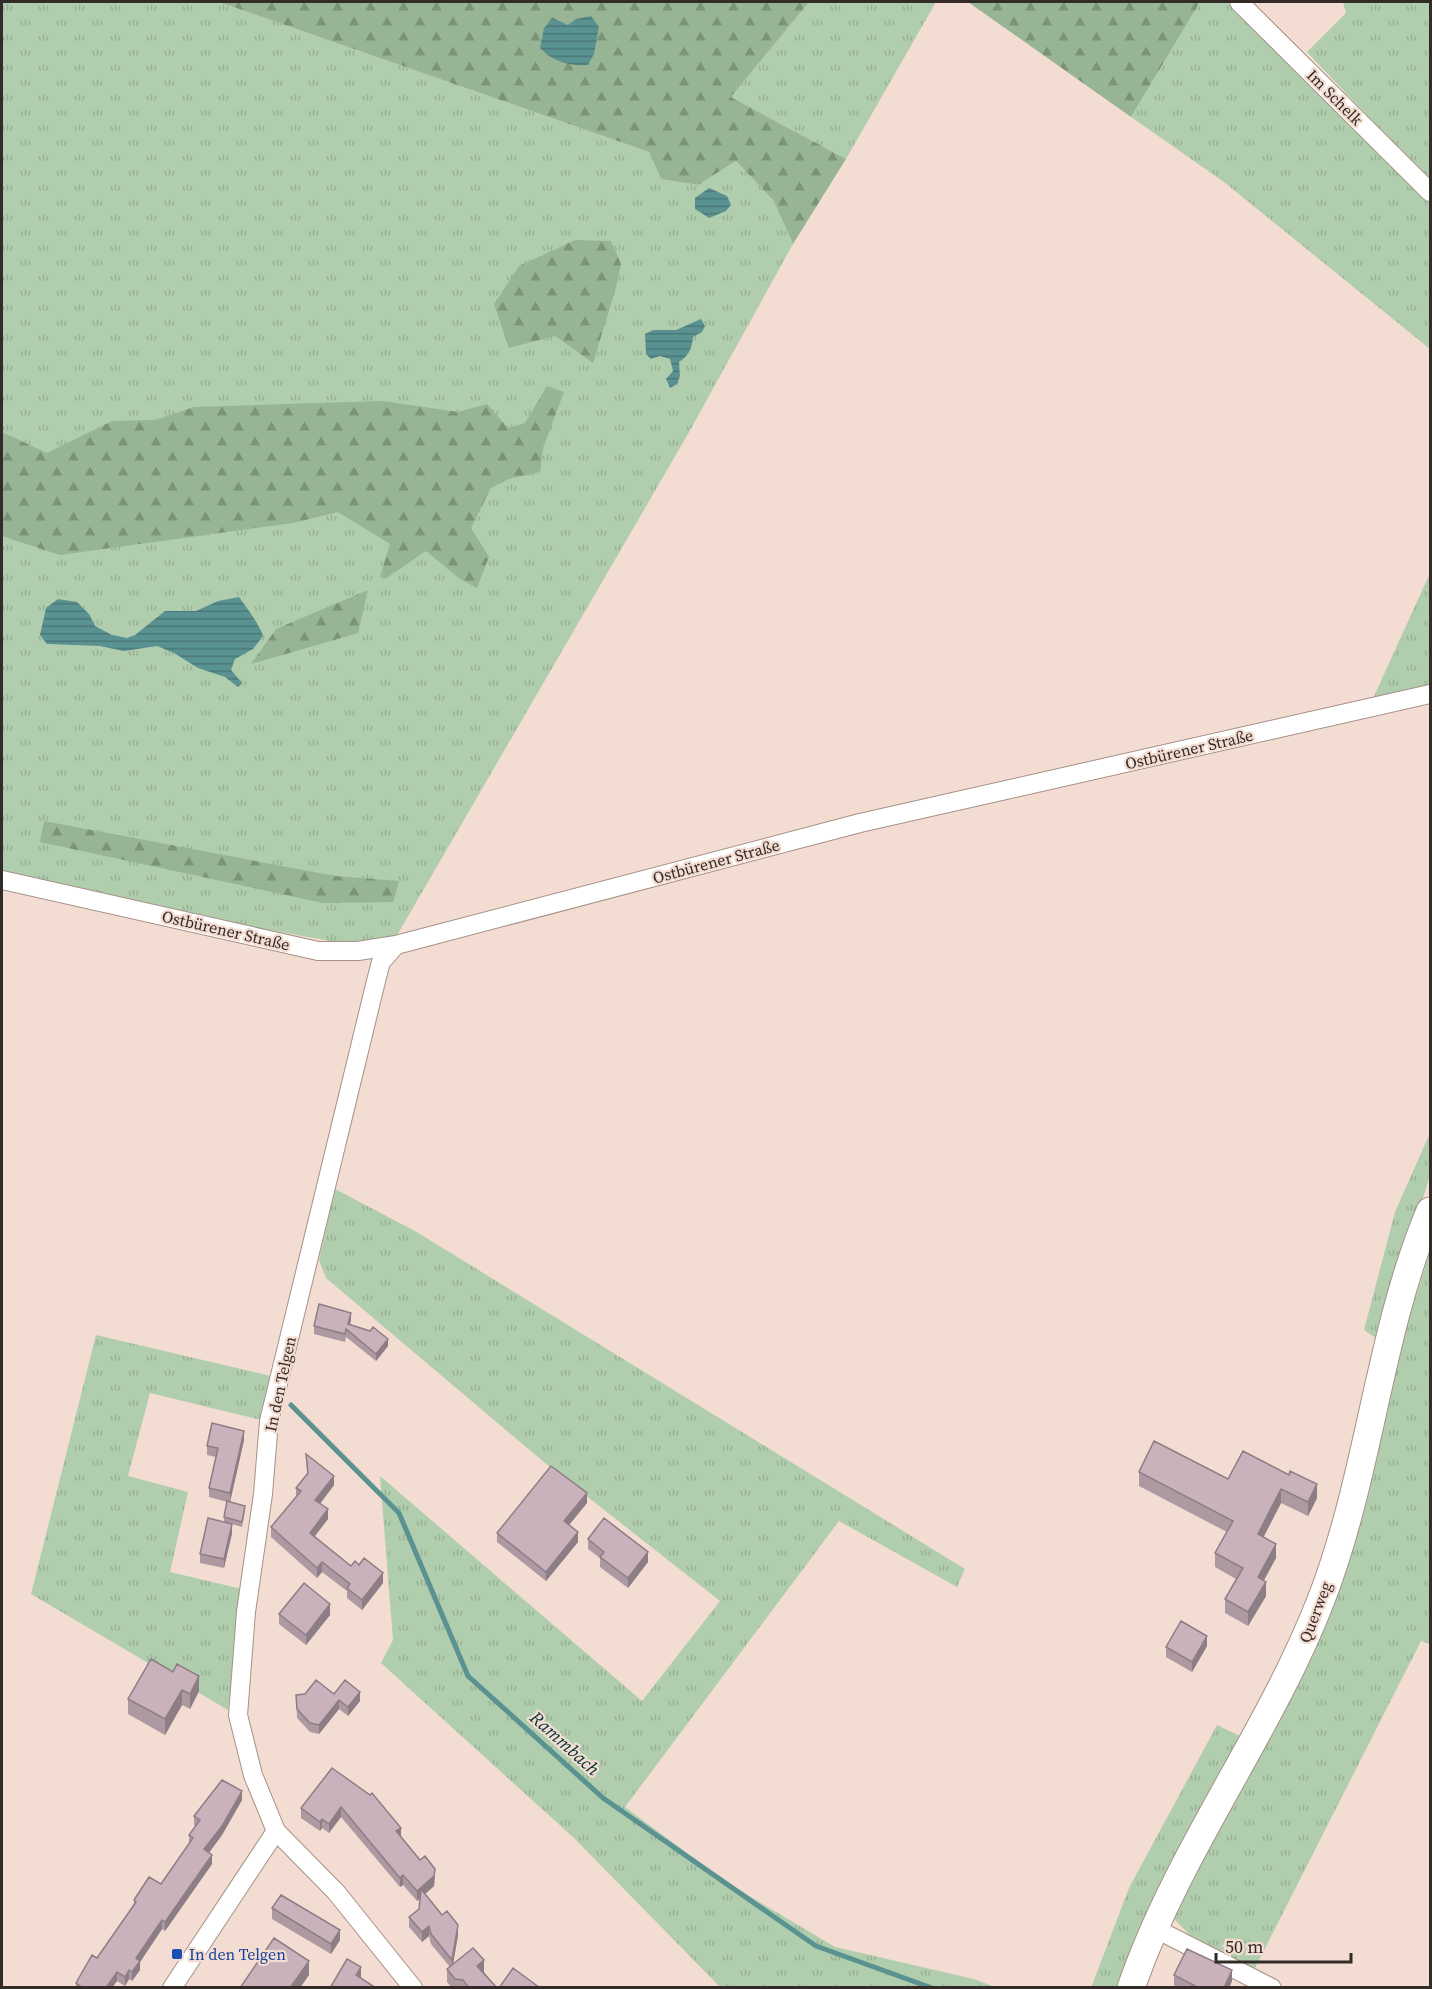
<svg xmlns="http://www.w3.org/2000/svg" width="1432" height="1989" font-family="'Source Serif 4',serif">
  <defs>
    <pattern id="grass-tufts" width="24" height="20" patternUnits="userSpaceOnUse" patternTransform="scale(1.5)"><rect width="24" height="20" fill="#b0cead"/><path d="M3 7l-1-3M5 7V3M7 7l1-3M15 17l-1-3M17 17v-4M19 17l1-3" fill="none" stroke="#98b195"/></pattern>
    <pattern id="forest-firs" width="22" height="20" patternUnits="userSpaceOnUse" patternTransform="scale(1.5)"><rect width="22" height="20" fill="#97b594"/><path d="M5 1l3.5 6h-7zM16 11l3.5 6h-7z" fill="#7c9379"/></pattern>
    <pattern id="water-rules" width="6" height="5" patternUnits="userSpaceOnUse" patternTransform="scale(1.5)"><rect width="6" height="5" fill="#5a9292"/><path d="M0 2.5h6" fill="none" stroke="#4b7777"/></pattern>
  </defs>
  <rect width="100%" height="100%" fill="#f3dcd1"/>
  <path fill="url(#grass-tufts)" d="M2,2H219L649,152L661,179L698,185L736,161L773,200L793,244L688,434L396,937L346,944L71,893L2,877Z
    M809,2H936L846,159L731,97Z
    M1200,2H1234L1430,198V349L1224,182L1131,117Z
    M1343,2H1430V182L1307,52L1346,13Z
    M1430,573V691L1370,705Z
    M1430,1133V1176L1377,1339L1364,1330L1395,1212Z
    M335,1189L415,1231L965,1569L957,1587L839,1521L625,1807L729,1884L835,1947L974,1979L995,1987H720L574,1838L381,1663L393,1640L380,1476L642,1701L720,1601L551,1468L326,1278L319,1260Z
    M1430,1251V1644L1421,1641L1254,1970L1190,1935L1172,1917L1366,1496L1408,1321Z
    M96,1335L271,1376L261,1420L150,1393L128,1476L188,1492L170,1572L242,1589L228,1710L31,1594Z
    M1217,1725L1244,1738L1120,1987L1091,1988L1129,1888Z"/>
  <path fill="url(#forest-firs)" d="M219,2H809L731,97L846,159L793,244L773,200L736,161L698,185L661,179L649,152Z
    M968,2H1200L1131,117Z
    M575,240L611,241L621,264L615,291L593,363L555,336L509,348L494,304L519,266Z
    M547,386L564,392L543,448L540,472L509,479L491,488L471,528L489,557L477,588L460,579L426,551L385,579L380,577L390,544L338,512L293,523L60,555L2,536V432L47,453L112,421L155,420L194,407L383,401L458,412L487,404L508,428L525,423Z
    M368,590L358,633L251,664L276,629Z
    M44,821L335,876L399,881L393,902L323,903L40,842Z"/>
  <path fill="url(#water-rules)" d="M591,16L599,27L594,54L588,65C569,66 553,62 540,48L544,28L553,18L568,25L576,19Z
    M709,188L727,196L731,205L726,211L709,218L695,209V198Z
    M701,319L705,326L702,332L693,337C692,348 689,356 679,362L680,376L677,384L670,388L666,379L673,371L670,359L660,356L651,359L646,354L645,334L653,330H676Z
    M239,597C245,605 261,627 263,636L253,649L235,659L231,670L242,683L238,687L225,677L198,668L174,653L157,646L124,651L100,646L47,644L40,635L46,608L58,599L77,602L89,614L95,626L112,635L127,638L135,635L165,611H196L218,601Z"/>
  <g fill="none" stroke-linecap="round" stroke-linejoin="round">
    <path stroke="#5a9292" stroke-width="5" d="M291,1405L399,1513L468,1676L603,1798L816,1946L932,1988"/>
    <defs>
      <path id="street" d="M1239,2L1430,192
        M2,880L318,951H358L396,945L860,823L1430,694
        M396,945L381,962L376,981L269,1421L263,1494L246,1612L238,1715L253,1775L276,1831L336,1892L413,1988
        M1154,1928L1272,1988
        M172,1988L276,1831"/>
      <path id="secondary" d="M1131,1988C1178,1851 1269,1734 1321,1600C1370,1474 1378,1335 1430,1211"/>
    </defs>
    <use href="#street" stroke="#a69187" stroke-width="20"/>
    <use href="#secondary" stroke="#a69187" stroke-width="29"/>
    <use href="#street" stroke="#fff" stroke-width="18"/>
    <use href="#secondary" stroke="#fff" stroke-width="27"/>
  </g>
  <path fill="#ad99a2" d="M351,1320L350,1325L388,1346L376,1361L346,1337L345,1342L314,1334V1326Z
    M244,1440L230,1502L245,1511L242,1527L232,1524V1533L224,1568L200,1563V1554L224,1522V1517L227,1502L209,1497V1488L216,1457L207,1455V1446Z
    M1243,1451L1317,1498L1308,1516L1281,1503L1263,1537L1276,1558L1264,1580L1266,1596L1248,1626L1225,1613V1599L1236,1579L1215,1567V1553L1227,1532L1139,1486V1472L1228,1479Z
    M306,1454L334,1485L320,1504L328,1519L315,1536L351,1566L383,1583L362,1610L347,1598V1591L322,1572L317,1578L271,1537V1527L296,1497V1488L307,1474Z
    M587,1503L569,1525L578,1542L546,1581L497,1542V1533Z
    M588,1539L648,1562L628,1588L600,1567V1558L588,1549Z
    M279,1614L330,1615L306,1645L279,1624Z
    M1207,1646L1192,1672L1166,1657V1647Z
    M151,1659L199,1691L190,1709L182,1705L165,1735L128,1714V1699Z
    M334,1694L360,1701L348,1716L339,1709L319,1734L310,1732L297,1718L296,1695Z
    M332,1768L401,1836L435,1878L434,1886L425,1894L458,1935L453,1964L484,1972L497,1988H452L447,1982V1969L450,1967L431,1944L429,1936L422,1942L409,1927V1917L419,1909L420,1898L417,1901L403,1885L400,1887L341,1817L329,1833L322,1828L320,1831L301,1818V1808Z
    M242,1800L222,1835L209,1853L212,1864L165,1931L162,1929L140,1962V1970L132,1981L129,1979L125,1986L117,1981L112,1988H76V1983L97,1958L134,1905V1900L161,1884L189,1843V1835L196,1826L194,1825V1816Z
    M272,1908L340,1940L331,1954L272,1919Z
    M1174,1975L1232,1981L1229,1988H1179L1174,1985Z"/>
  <path fill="#8d7d84" d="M351,1313V1320L348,1332V1324Z
    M388,1339V1346L376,1361V1354Z
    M244,1431V1440L230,1502V1493Z
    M334,1476V1485L315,1510V1500Z
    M1317,1484V1498L1308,1516V1502Z
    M1281,1489V1503L1258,1548V1534Z
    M587,1493V1503L564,1531V1521Z
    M328,1509V1519L310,1542V1533Z
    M232,1524V1533L224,1568V1559Z
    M578,1532V1542L546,1581V1572Z
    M1276,1544V1558L1258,1591V1577Z
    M648,1552V1562L628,1588V1578Z
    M322,1562V1572L317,1578V1568Z
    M383,1573V1583L362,1610V1600Z
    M1266,1582V1596L1248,1626V1612Z
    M330,1604V1615L306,1645V1635Z
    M1207,1636V1646L1192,1672V1662Z
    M199,1676V1691L190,1709V1694Z
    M182,1690V1705L165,1735V1719Z
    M360,1692V1701L348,1716V1707Z
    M339,1700V1709L319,1734V1725Z
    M242,1791V1800L222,1835L204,1859V1849Z
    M341,1807V1817L329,1833V1824Z
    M322,1819V1828L320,1831V1822Z
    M401,1828V1838L396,1831Z
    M212,1855V1864L165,1931V1922Z
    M435,1869L434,1886L417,1901V1891Z
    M403,1875V1885L400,1887V1878Z
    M162,1920V1929L140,1962V1970L132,1981V1972L136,1958Z
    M458,1925V1935L452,1970V1960Z
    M429,1926V1936L422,1942V1932Z
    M340,1930V1940L331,1954V1944Z
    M484,1960V1973L477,1966Z
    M309,1961V1975L300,1988H290Z
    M361,1967V1987L356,1975Z
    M129,1970V1979L125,1986V1977Z
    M1232,1970V1981L1229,1988H1224Z
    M117,1972V1981L112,1988H106Z"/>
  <path fill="#c9b2bc" stroke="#8d7d84" stroke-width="1.5" d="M319,1304L351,1313L348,1324L370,1331L373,1327L388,1339L376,1354L346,1329L345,1334L314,1326Z
    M212,1423L244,1431L230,1493L209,1488L218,1448L207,1446Z
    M1154,1441L1228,1479L1243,1451L1289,1475L1290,1471L1317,1484L1308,1502L1281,1489L1258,1534L1276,1544L1258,1577L1266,1582L1248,1612L1225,1599L1243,1568L1215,1553L1233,1521L1139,1472Z
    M306,1454L334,1476L315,1500L328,1509L310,1533L351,1566L355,1561L359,1565L364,1558L383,1573L362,1600L347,1588L350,1584L322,1562L317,1568L271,1527L301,1491L296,1488L308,1473Z
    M551,1466L587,1493L564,1521L578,1532L546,1572L497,1533Z
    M227,1501L245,1506L242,1522L224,1517Z
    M208,1518L232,1524L224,1559L200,1554Z
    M604,1518L648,1552L628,1578L600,1557L604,1552L588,1539Z
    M304,1583L330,1604L306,1635L279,1614Z
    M1181,1621L1207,1636L1192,1662L1166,1647Z
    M151,1659L173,1672L177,1664L199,1676L190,1694L182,1690L165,1719L128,1699Z
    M316,1680L334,1694L345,1680L360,1692L348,1707L339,1700L319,1725L310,1723L297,1709L296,1695L305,1694Z
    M332,1768L370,1795L372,1793L401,1828L396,1831L420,1860L425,1856L435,1869L434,1876L417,1891L403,1875L400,1878L341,1807L329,1824L322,1819L320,1822L301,1808Z
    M222,1780L242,1791L222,1826L204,1849L212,1855L165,1922L162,1920L136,1958L140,1961L132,1972L129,1970L125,1977L117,1972L106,1988H83L76,1983L92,1955L97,1958L136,1902L134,1900L149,1877L161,1884L193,1838L189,1835L200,1820L194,1816Z
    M421,1889L442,1915L447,1911L458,1925L452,1960L431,1934L429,1926L422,1932L409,1917L419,1909Z
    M281,1895L340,1930L331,1944L272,1908Z
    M274,1938L309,1961L290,1988H240Z
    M473,1948L484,1960L477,1966L497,1988H469L463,1980L455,1979L447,1969Z
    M1187,1949L1232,1970L1224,1988H1199L1174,1975Z
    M347,1959L361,1967L356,1975L376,1988H330Z
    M513,1968L540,1988H499Z"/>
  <rect fill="#1a4fb4" stroke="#f3dcd1" stroke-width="2" x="171" y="1948" width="12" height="12" rx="3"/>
  <g text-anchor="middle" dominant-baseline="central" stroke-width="4.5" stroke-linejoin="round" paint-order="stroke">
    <g font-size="16" fill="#332b27" stroke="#f3dcd1">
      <text transform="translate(1335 97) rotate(45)">Im Schelk</text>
      <text transform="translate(1189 749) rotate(-13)">Ostbürener Straße</text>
      <text transform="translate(716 861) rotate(-15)">Ostbürener Straße</text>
      <text transform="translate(226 930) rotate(13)">Ostbürener Straße</text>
      <text transform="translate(280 1384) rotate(-78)">In den Telgen</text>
      <text transform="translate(1315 1612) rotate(-69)">Querweg</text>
    </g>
    <g font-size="16" fill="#164399" stroke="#f3dcd1" text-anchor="start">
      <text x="189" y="1954">In den Telgen</text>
    </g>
    <g font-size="18" font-style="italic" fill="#003637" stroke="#f3dcd1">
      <text transform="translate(565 1743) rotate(42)">Rammbach</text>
    </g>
  </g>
  <rect width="1432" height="1989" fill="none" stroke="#332b27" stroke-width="6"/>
  <path d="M1216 1953v9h135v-9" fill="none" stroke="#332b27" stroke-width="3"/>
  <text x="1225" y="1953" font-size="18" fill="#332b27" stroke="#f3dcd1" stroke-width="4.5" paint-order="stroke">50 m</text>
</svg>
